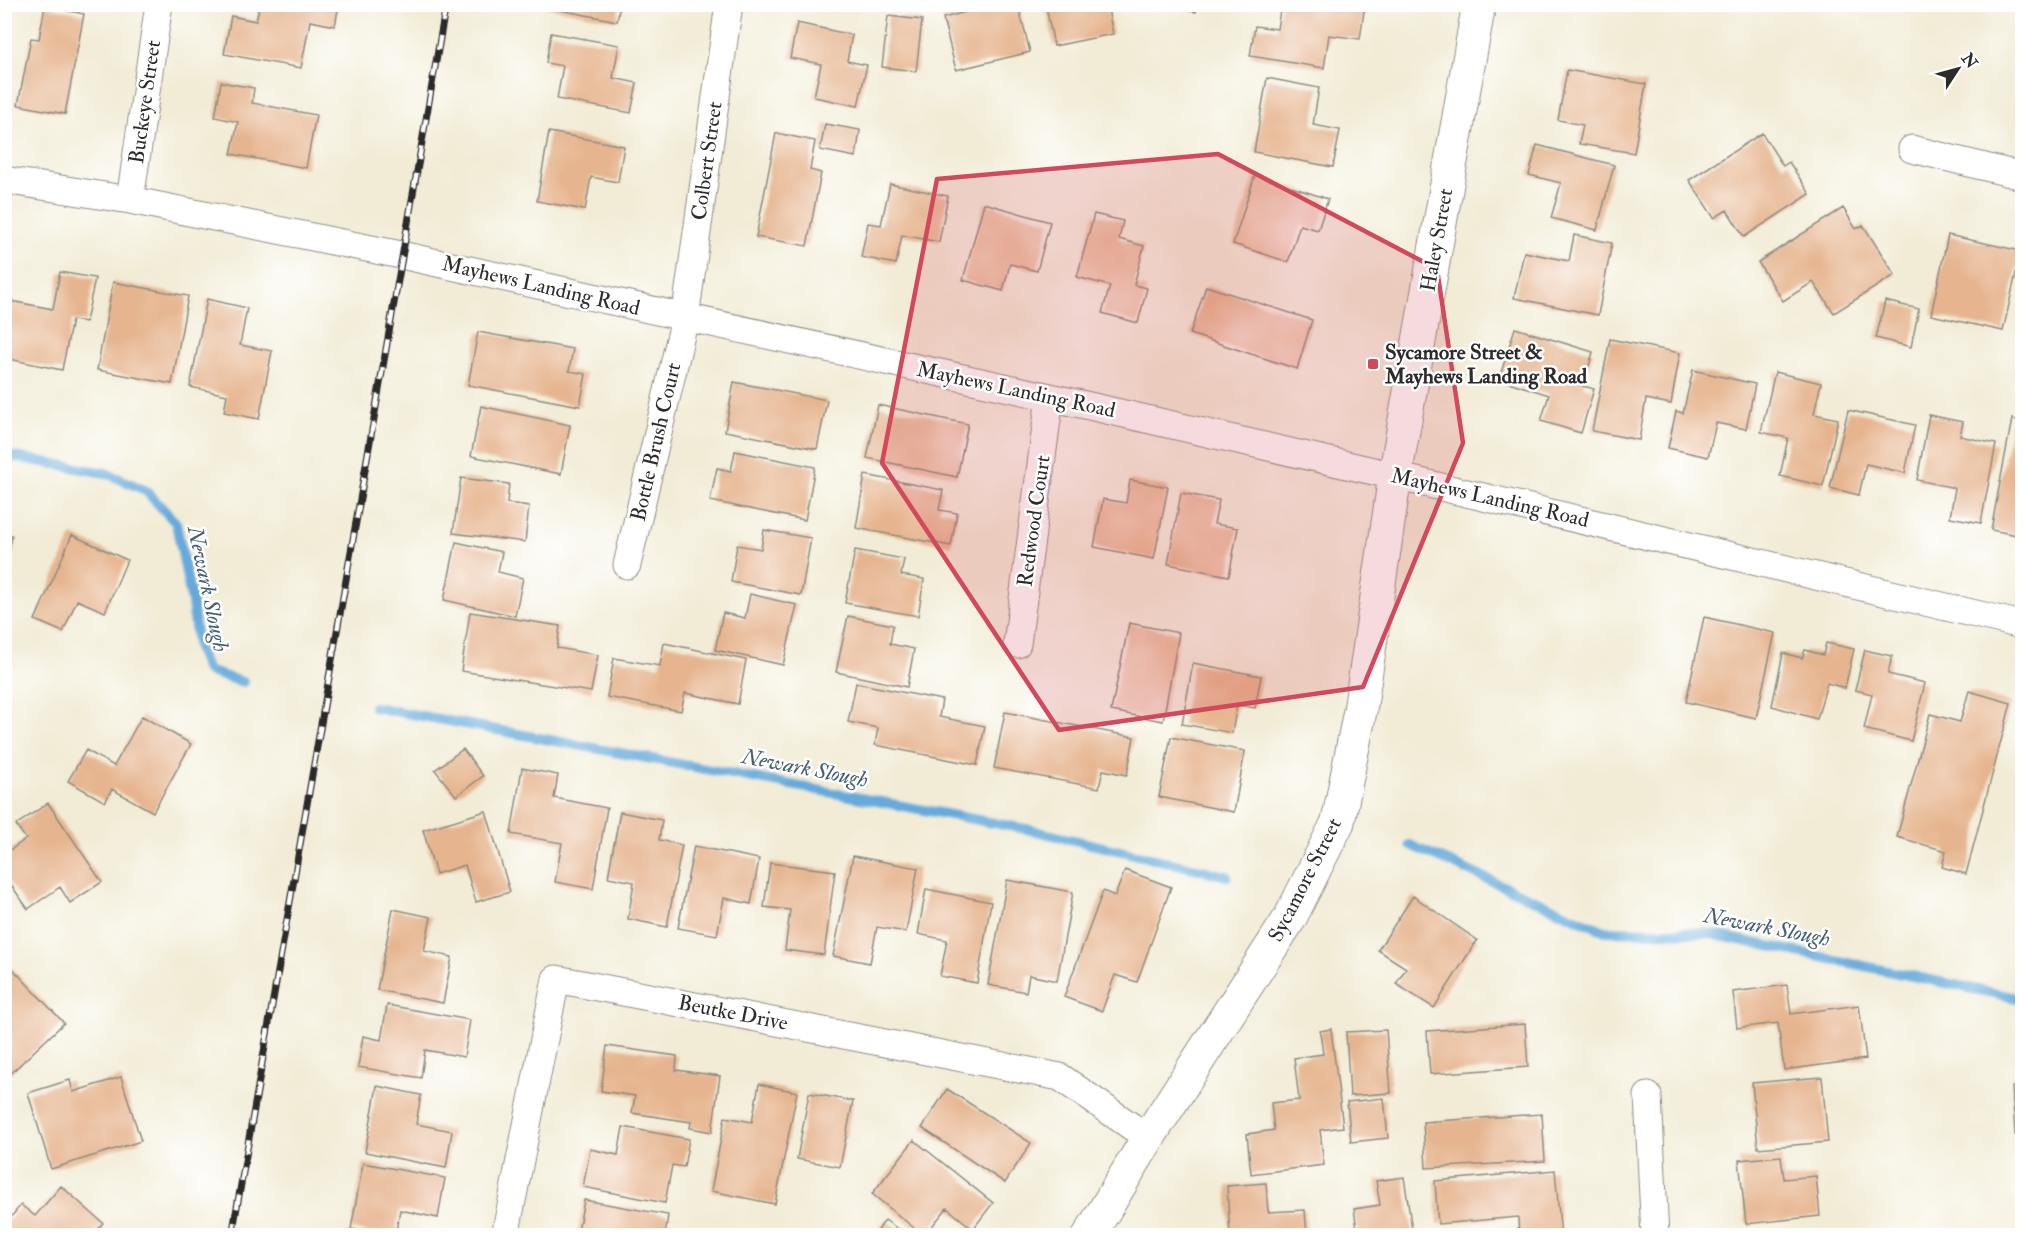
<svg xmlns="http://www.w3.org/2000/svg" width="2027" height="1240" font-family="'IM FELL Double Pica',serif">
  <rect width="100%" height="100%" fill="#fff"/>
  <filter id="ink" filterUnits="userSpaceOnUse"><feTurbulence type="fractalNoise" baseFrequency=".0167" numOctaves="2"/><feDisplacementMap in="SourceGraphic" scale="12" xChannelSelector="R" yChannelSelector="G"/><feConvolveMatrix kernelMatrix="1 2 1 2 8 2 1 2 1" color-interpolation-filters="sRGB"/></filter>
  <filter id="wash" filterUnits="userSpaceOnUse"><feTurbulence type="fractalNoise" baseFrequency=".008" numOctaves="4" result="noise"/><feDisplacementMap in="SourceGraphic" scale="24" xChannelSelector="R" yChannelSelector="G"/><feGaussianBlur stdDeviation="1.35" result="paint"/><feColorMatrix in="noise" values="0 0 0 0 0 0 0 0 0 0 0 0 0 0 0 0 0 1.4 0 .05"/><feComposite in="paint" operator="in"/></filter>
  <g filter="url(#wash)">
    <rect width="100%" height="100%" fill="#f2ecd6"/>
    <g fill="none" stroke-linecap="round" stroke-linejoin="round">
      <path stroke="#65aada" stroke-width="10" d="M4,455L106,473L145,490L176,523L192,603L198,649L207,671L243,682
        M374,707L1031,830L1227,876
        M1410,845L1605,931L1706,933L2022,999"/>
    </g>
    <g id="blocks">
      <path fill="#e6b58f" d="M260,4H339L335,26L310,21L301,68L224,54L231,16L256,21Z
        M540,4H620L617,21L539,6Z
        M980,4H1018L1030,52L956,70L943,18L981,8Z
        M1033,4H1107L1113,34L1054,46L1046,6L1034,8Z
        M1165,4H1198L1196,12Z
        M1281,4H1365L1360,39L1329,35L1324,68L1250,56L1255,26L1277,29Z
        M45,6L84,14L65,114L18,105L31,38L39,39Z
        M888,16L922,20L916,71L882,67Z
        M797,23L852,35L847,61L867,65L858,106L814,97L821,64L790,58Z
        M551,33L619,45L613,78L637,83L631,113L557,99L563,66L546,63Z
        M1567,70L1646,84L1634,153L1579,144L1583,125L1558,120Z
        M1267,78L1319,88L1313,125L1340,130L1333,167L1254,152Z
        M221,82L254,88L252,103L316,115L306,168L231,154L238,122L215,117Z
        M825,124L860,130L856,157L820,150Z
        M549,132L624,146L618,182L591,177L585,210L537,201Z
        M776,133L815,141L810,170L821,173L807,246L756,237Z
        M1762,133L1783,166L1789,162L1810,194L1744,237L1727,210L1714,218L1689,180Z
        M1537,145L1614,165L1597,230L1551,218L1561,183L1529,175Z
        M1255,175L1328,199L1318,230L1300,225L1288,262L1233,244Z
        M890,184L948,196L939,242L902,235L896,264L861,257L868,223L881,225Z
        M984,203L1050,222L1037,271L1010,264L1003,291L963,280Z
        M1843,208L1856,229L1863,225L1895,275L1834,313L1813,282L1783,301L1758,262Z
        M1094,214L1123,221L1119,239L1144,246L1134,285L1147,288L1138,323L1102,313L1110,286L1077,277Z
        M1574,235L1612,243L1598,315L1514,298L1524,252L1569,261Z
        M1948,235L2021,251L2003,331L1931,315Z
        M60,272L95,278L86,322L72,320L62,370L4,358L5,300L53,309Z
        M113,282L188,296L172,384L97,370Z
        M1206,286L1312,320L1297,369L1190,334Z
        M207,299L247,308L240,345L272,351L259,419L224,412L227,395L190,387Z
        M1885,301L1919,309L1911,347L1876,338Z
        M1515,328L1593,352L1583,386L1594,389L1581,433L1541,421L1549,395L1499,379Z
        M478,332L573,349L569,371L586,374L580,406L468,385Z
        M1610,339L1680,353L1671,404L1646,399L1639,440L1592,431Z
        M1693,370L1755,384L1746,429L1716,423L1708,457L1668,448L1676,411L1683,413Z
        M1775,372L1821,383L1814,414L1838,419L1823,486L1780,476L1788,438L1761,432Z
        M734,382L827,400L817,449L725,431Z
        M878,405L968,424L957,477L867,458Z
        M481,406L570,425L561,474L471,456Z
        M1848,410L1915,425L1905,473L1866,464L1859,495L1830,488Z
        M1929,415L1963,422L1960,436L1996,444L1981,523L1950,517L1955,488L1917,480Z
        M2012,419L2022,421V536L1991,530Z
        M735,451L815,467L805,520L710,501L717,468L731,471Z
        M865,475L943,490L939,510L957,513L951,546L856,528Z
        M461,478L509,484L507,503L529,506L525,542L453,533Z
        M1130,480L1168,487L1154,559L1094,547L1103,499L1126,503Z
        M1181,493L1219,500L1214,524L1238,528L1229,576L1168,564Z
        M764,530L811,538L801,595L731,582L737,545L761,549Z
        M4,533L12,535L6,570H4Z
        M72,535L127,560L105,612L77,600L63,632L35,620Z
        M456,542L502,552L498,572L523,578L515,616L444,600Z
        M855,550L904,559L901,575L924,579L918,616L845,603Z
        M750,594L797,605L783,665L715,650L723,613L745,618Z
        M470,612L560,626L557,648L598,655L591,692L461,671Z
        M848,616L893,625L890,644L914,649L907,687L836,672Z
        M1704,617L1775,633L1756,718L1686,702Z
        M1129,623L1179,633L1163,721L1111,711Z
        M664,643L746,660L738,704L685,693L681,711L607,697L614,658L660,666Z
        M1826,643L1854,649L1845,688L1827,683L1817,719L1772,706L1783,653L1802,658L1805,650L1823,655Z
        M1865,650L1892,656L1888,674L1925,683L1911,741L1864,729L1872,694L1855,690Z
        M1193,663L1261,676L1255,708L1237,705L1232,733L1182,724Z
        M856,683L942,700L939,717L985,726L977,765L875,745L878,728L848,722Z
        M1969,691L2011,703L1966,874L1942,867L1946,851L1897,837L1930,714L1960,722Z
        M1005,712L1134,737L1127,775L1103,770L1099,788L994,768Z
        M142,716L191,744L153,812L112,789L105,802L68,781L86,750L114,766Z
        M1171,737L1245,751L1234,812L1159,797Z
        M463,749L483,776L456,796L435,770Z
        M522,768L558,775L554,798L607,808L593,889L555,882L562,843L511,834Z
        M48,803L102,882L70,903L60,887L28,909L4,875V854L26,839L16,825Z
        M486,811L510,892L476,902L465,865L436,874L423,830Z
        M620,812L662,820L659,840L682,845L667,927L628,919L634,882L608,877Z
        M694,846L759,859L751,904L724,898L717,935L678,928Z
        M853,856L918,868L906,932L877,927L870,963L833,956Z
        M770,863L835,871L824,955L785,950L790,910L764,907Z
        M1125,870L1171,887L1137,982L1115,975L1102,1011L1064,997L1103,891L1115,896Z
        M1007,880L1073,892L1057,981L1029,975L1026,992L988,985Z
        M926,889L991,902L977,983L940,976L947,940L918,934Z
        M1413,896L1477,940L1434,1008L1396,984L1406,968L1378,950Z
        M393,909L431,917L424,951L452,957L443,1003L377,990Z
        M11,967L64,1023L9,1075L4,1071V972Z
        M1787,985L1791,1014L1859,1005L1866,1059L1784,1070L1778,1023L1737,1028L1733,992Z
        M387,1005L470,1020L464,1057L425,1050L421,1078L358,1067L363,1036L381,1040Z
        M1525,1024L1528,1067L1430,1074L1427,1031Z
        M1331,1029L1343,1127L1320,1130L1324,1165L1251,1174L1247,1134L1274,1130L1271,1103L1299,1100L1294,1058L1323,1054L1320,1031Z
        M1386,1030L1391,1093L1350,1096L1346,1032Z
        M607,1046L677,1056L676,1070L720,1076L712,1132L690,1128L691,1122L632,1113L635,1096L601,1091Z
        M121,1077L141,1141L51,1169L28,1093L70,1080L73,1092Z
        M1822,1077L1828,1142L1758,1148L1752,1083Z
        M759,1084L797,1092L775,1204L711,1191L725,1117L752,1122Z
        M377,1086L421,1095L416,1124L452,1131L446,1168L365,1152Z
        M2012,1087H2022V1135H2015Z
        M947,1089L1031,1143L1005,1183L922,1128Z
        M809,1093L853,1101L840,1167L797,1159Z
        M1384,1098L1388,1138L1351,1142L1347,1102Z
        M1542,1114L1545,1161L1426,1168L1423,1122Z
        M623,1127L689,1139L684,1167L672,1165L665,1203L583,1187L590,1149L618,1155Z
        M914,1140L993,1203L973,1229L947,1208L924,1236L872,1194Z
        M1781,1156L1784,1179L1816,1176L1820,1216L1746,1224L1739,1160Z
        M363,1163L445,1178L438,1218L400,1210L395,1236H386L351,1229Z
        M1555,1170L1561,1236H1519L1518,1217L1438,1224L1435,1181Z
        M1404,1177L1413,1236H1358L1354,1209L1380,1205L1376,1181Z
        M1266,1183L1268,1212L1305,1210L1307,1236H1230L1227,1186Z
        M61,1186L103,1223L92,1236H5V1224L21,1205L35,1216Z
        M584,1200L668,1215L665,1236H577Z
        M885,1220L908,1236H874Z"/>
    </g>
  </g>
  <g filter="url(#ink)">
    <use href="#blocks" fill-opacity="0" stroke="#8e8c80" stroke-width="1.5"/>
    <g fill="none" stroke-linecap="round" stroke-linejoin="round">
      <defs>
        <path id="minor" d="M1912,149L2022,176
          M4,180L130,200L401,255L1050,397L1395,476L2022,625
          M130,200L159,4
          M627,565L685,318L729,4
          M1017,644L1050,397
          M1648,1096L1655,1236
          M505,1236L556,979L1060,1077L1148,1138"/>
        <path id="tertiary" d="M1089,1236L1148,1138L1290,918L1338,822L1360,711L1395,476L1479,4"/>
      </defs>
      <use href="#minor" stroke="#8e8c80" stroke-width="29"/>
      <use href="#tertiary" stroke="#8e8c80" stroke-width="35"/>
      <use href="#minor" stroke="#fff" stroke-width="27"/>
      <use href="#tertiary" stroke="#fff" stroke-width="33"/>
      <defs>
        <path id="rail" d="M232,1236L446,4"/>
      </defs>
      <use href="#rail" stroke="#2b2b2b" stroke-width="7"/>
      <use href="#rail" stroke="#fff" stroke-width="4.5" stroke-dasharray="14" stroke-linecap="butt"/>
    </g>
  </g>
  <path fill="#d1495b" fill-opacity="0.2" stroke="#d1495b" stroke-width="4.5" stroke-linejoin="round" d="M1218,154L1437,269L1463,443L1363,687L1059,730L882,463L937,179Z"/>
  <rect fill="#d1495b" stroke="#fff" stroke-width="2" x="1367" y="358" width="12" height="12" rx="3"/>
  <g text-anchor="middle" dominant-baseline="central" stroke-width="5" stroke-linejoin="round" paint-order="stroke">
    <g font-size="21" fill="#2b2b2b" stroke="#fff">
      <text transform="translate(145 102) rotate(-82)">Buckeye Street</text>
      <text transform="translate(707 161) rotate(-82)">Colbert Street</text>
      <text transform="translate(1437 240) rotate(-80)">Haley Street</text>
      <text transform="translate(541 286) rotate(13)">Mayhews Landing Road</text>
      <text transform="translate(1016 390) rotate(12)">Mayhews Landing Road</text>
      <text transform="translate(656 442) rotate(-77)">Bottle Brush Court</text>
      <text transform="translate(1490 498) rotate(13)">Mayhews Landing Road</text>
      <text transform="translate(1034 521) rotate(-82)">Redwood Court</text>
      <text transform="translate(1305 880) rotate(-63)">Sycamore Street</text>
      <text transform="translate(733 1013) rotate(11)">Beutke Drive</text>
    </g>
    <g font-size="21" font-weight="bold" fill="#2b2b2b" stroke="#fff" text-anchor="start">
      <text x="1385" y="352">Sycamore Street &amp;<tspan x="1385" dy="24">Mayhews Landing Road</tspan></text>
    </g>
    <g font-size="22" font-style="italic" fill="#425e71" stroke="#fff">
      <text transform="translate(208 589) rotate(78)">Newark Slough</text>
      <text transform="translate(805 768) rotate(11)">Newark Slough</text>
      <text transform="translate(1767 927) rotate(11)">Newark Slough</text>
    </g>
  </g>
  <rect width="2027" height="1240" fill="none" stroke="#fff" stroke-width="24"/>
  <g transform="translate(1958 69) rotate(54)" stroke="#ffffff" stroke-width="4.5" paint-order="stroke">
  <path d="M0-4.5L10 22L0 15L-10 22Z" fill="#2b2b2b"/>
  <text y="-9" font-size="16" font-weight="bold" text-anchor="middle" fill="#2b2b2b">N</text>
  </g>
</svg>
